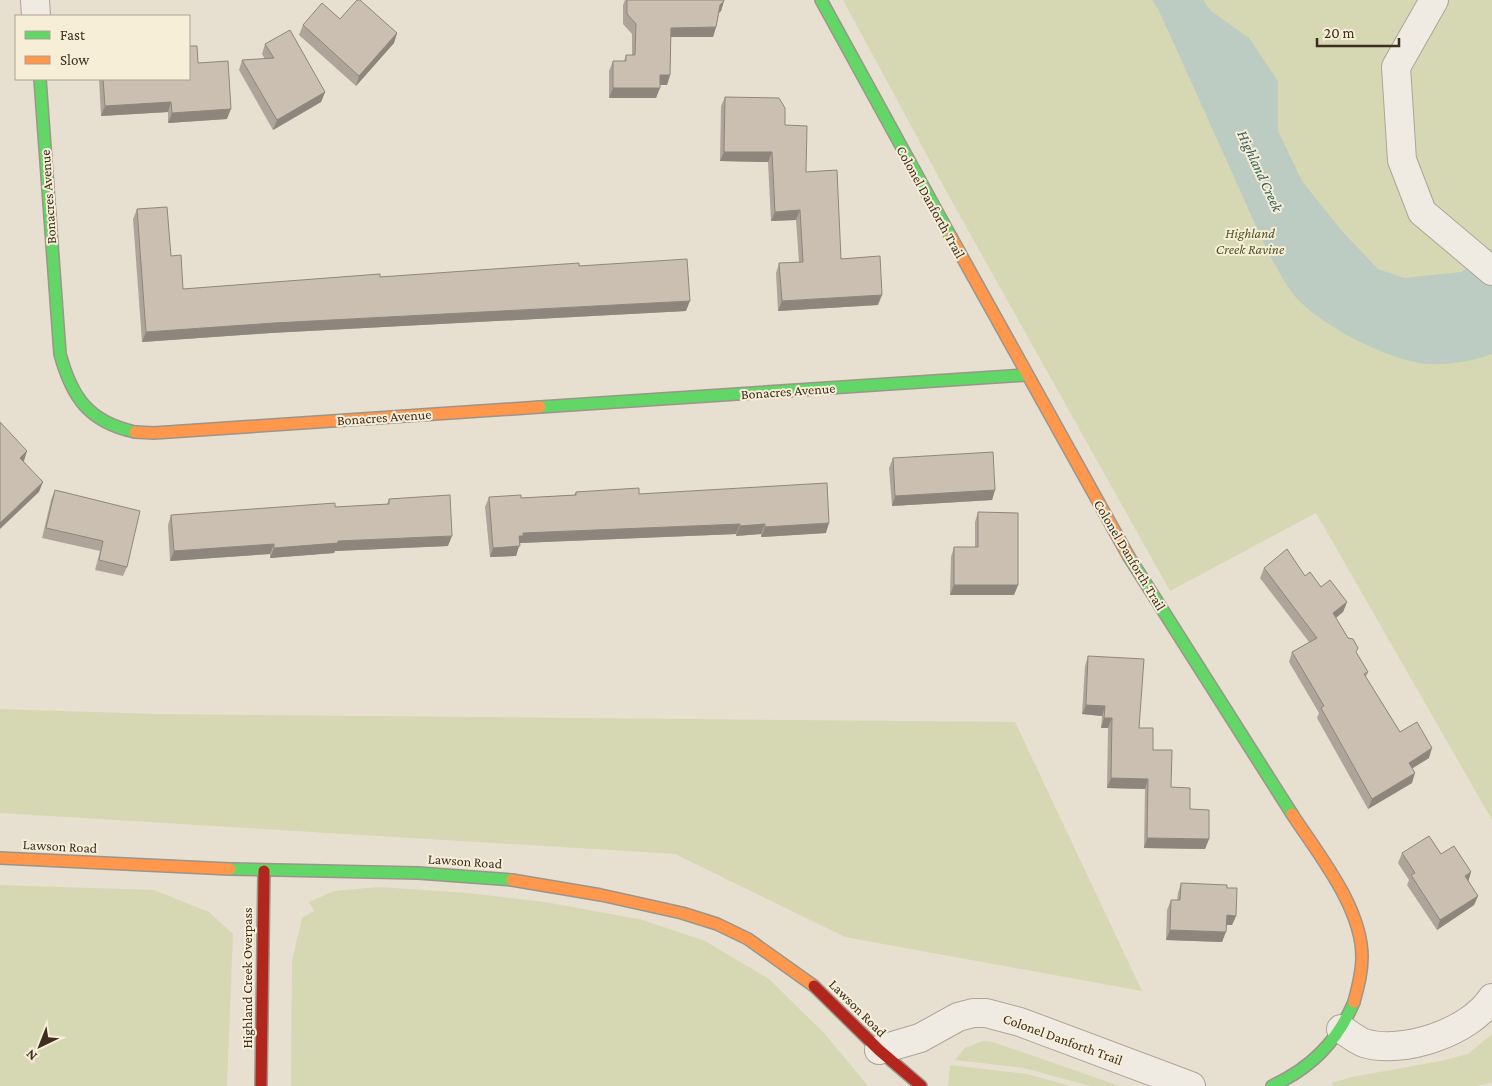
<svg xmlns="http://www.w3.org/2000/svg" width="1492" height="1086" font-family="'Crimson Pro',serif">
  <rect width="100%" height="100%" fill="#e7e0d1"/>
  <path fill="#d6d7b3" d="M843,0H1492V820L1316,513L1170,591L950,198Z
    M0,709L156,714L1015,722L1142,991L845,937L675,854L0,813Z
    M0,885L154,890L209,912L233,934L227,1086H0Z
    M379,887L468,893L545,902L643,920L705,941L769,979L824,1033L868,1086H291L292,961L302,918L314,911L309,902L334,891Z
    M1492,1034V1083L1475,1086H1333L1332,1083L1352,1077L1441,1061L1468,1054Z
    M983,1041L993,1042L1120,1086H1090L1024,1068L955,1060L965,1048Z
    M950,1065L1027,1074L1070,1086H948Z"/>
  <path fill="#bcccc2" d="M1152,0H1203L1211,11L1249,38L1278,81V131L1302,181L1341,230L1378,269L1404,278L1461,272L1492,249V354C1474,361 1449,365 1429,364C1391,362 1312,322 1291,291C1267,256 1252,216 1235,179C1209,122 1184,65 1158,9Z"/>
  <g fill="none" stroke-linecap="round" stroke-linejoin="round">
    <defs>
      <path id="street" d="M35,0L36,16
        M1434,0L1396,67L1402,160L1422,212L1492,271
        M1341,1029C1348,1033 1356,1040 1364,1043C1403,1055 1470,1032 1492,998
        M879,1050L920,1038L958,1017L973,1013H986L1020,1022L1191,1086"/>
      <path id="fast" d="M821,0L951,237
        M40,79L60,354C72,398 89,422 135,432
        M540,407L1026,375
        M1129,557L1292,814
        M230,869L418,873L512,880
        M1272,1086C1311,1068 1337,1042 1354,1002"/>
      <path id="slow" d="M951,237L1129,557
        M135,432L154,433L540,407
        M1292,814C1318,854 1362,907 1362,957C1362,973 1358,987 1354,1002
        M0,858L230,869
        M512,880L601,895L682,913L717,924L748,939L814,986"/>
      <path id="jam" d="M814,986L879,1050
        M879,1050L921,1086
        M261,1086L264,871"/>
    </defs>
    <use href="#street" stroke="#ada599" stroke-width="30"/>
    <use href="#fast" stroke="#9c958a" stroke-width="14"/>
    <use href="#slow" stroke="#9c958a" stroke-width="14"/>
    <use href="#jam" stroke="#9c958a" stroke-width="14"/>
    <use href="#street" stroke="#efebe3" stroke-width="28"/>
    <use href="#fast" stroke="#63d668" stroke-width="11"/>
    <use href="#slow" stroke="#ff974d" stroke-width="11"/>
    <use href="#jam" stroke="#b3261e" stroke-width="11"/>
  </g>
  <path fill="#afa499" d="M625,0H724L721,11L719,13L716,27L713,37H671L670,75L667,85H660L656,98H609V71L613,61H624L626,55H632V34L623,24V5Z
    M340,19L397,33L394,43L356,86L299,35L303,25Z
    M265,44L325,92L321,102L273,130L239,70L242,60L265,59L262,54Z
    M198,63L227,119L168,123V112L101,116L99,79H189Z
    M725,97L785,125L806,172L841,259L878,305L778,311L776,273L779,263L799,262L796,220L771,221L768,162L720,161L721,106Z
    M137,209L171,256L183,289L380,277L579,266L686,311L271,333L142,342L133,219Z
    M893,458L995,490L992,500L892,506L889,468Z
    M55,490L127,567L123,576L95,570L100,551L42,538L51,500Z
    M576,492L639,494L826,533L761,537V534L736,536V534L520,543L516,556L490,557L485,507L489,497L521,498L574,495Z
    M389,499L448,546L335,551L334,553L270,558V554L170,561L168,525L171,515L335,507L387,504Z
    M978,512L1018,585L1014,595H950L951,557L954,547H975V522Z
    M1264,568L1305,576L1347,602L1343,612L1336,618L1368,672L1366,677L1400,732L1429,758L1412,768V783L1368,809L1317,718L1319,713L1289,662L1292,652L1309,642L1260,578Z
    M1088,656L1139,728L1153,750L1171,787L1190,809L1209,839L1205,849L1144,848L1145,789L1107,788L1108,728H1101L1102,716L1082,714L1085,666Z
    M1402,853L1441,854L1471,872L1468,881L1478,896L1474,905L1437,930L1407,885L1409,880L1398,863Z
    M1181,883L1227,888L1236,916L1232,925H1226L1222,942L1166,940L1167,910L1171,900H1177L1178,893Z"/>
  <path fill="#8e867d" d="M724,1L721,11L716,15L720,5Z
    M716,27L713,37H667L671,28Z
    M397,33L394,43L356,86L359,76Z
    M660,75H670L667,85H656Z
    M613,88H660L656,98H609Z
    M325,92L321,102L273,130L277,120Z
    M171,102L168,112L101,116L105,106Z
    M231,109L227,119L168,123L172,113Z
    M724,152H772L768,162L720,161Z
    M800,210L796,220L771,221L775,212Z
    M882,295L878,305L778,311L782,301Z
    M690,301L686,311L271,333L142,342L146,332L274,323Z
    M27,451L24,461L16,468L20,458Z
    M43,482L39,492L0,529V523Z
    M995,490L992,500L892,506L895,496Z
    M829,523L826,533L761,537L765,527Z
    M740,524L736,534L520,543L516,556L490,557L493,548L519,536L523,533Z
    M765,524L761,534L736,536L740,526Z
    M452,536L448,546L335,551L334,553L270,558L274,548L338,541Z
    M274,544L270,554L170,561L174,551Z
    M954,585H1018L1014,595H950Z
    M1347,602L1343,612L1329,623L1333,613Z
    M1086,705L1105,706L1102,716L1082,714Z
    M1104,718H1112L1108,728H1101Z
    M1432,748L1429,758L1405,773L1409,763Z
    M1415,773L1412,783L1368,809L1372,799Z
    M1111,778L1148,779L1145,789L1107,788Z
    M1147,838L1209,839L1205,849L1144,848Z
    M1471,872L1468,882L1465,876Z
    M1478,896L1474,905L1437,930L1440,920Z
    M1227,915L1236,916L1232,925H1223Z
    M1170,930L1226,932L1222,942L1166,940Z"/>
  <path fill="#cbbfb2" stroke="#8e867d" d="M357,0H360L397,33L359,76L303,25L322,3L340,19Z
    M627,0H724V1L720,5L716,27L671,28L670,75H660V88H613V61H626V55H635L636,24L627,14Z
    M290,30L325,92L277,120L242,60L274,58L265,44Z
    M189,46H197L198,63L228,61L231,109L172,113L171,102L105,106L103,79H189Z
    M725,97L779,98L785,108V125L807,126L806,172L837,170L841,259L880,256L882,295L782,301L779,263L803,262L800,210L775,212L772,152H724Z
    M167,207L171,256L181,255L183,289L380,274V277L579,263V266L687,259L690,301L274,323L146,332L137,209Z
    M0,422L27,451L20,458L43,482L0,523Z
    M993,452L995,490L895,496L893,458Z
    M827,483L829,523L765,527V524L740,526V524L523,533V536H519L520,546L493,548L489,497L521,495V498L576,495V492L639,488V494Z
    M55,490L140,511L127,567L99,560L103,541L46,528Z
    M450,495L452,536L338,541V543L274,548V544L174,551L171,515L335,503V507L389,504V499Z
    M978,512L1018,513V585H954V547H978Z
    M1287,549L1305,576L1310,572L1321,587L1330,580L1347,602L1333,613L1348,638L1353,639L1358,648L1356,652L1368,672L1364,674L1400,732L1417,722L1432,748L1409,763L1415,773L1372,799L1321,708L1324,706L1292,652L1317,638L1264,568Z
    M1088,656L1144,659L1139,728H1153V750H1172L1171,787L1190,788V809L1209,810V839L1147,838L1148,779L1111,778L1112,718H1104L1105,706L1086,705Z
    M1429,836L1441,854L1454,846L1471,872L1465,876L1478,896L1440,920L1411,875L1415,873L1402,853Z
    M1181,883L1227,885V888H1237L1236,916L1227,915L1226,932L1170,930L1171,900H1180Z"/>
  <g text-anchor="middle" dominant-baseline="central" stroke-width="4" stroke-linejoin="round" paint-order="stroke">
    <g font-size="14" fill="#3d2e20" stroke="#f7eed8">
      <text transform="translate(48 197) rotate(-94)">Bonacres Avenue</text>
      <text transform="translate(931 202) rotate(61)">Colonel Danforth Trail</text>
      <text transform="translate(788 391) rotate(-4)">Bonacres Avenue</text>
      <text transform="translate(384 417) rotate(-4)">Bonacres Avenue</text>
      <text transform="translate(1130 555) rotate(59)">Colonel Danforth Trail</text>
      <text transform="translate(60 846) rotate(3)">Lawson Road</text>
      <text transform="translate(465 861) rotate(4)">Lawson Road</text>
      <text transform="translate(247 978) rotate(-90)">Highland Creek Overpass</text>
      <text transform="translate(858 1008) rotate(45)">Lawson Road</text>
      <text transform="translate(1063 1039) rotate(20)">Colonel Danforth Trail</text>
    </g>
    <g font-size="14" font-style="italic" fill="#4d5a26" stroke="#f7eed8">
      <text x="1250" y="233">Highland<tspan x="1250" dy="16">Creek Ravine</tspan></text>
    </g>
    <g font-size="15" font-style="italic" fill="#2f5d5a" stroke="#f7eed8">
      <text transform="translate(1260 171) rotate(65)">Highland Creek</text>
    </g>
  </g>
  <rect x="15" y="15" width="175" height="65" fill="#f7eed8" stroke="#ada18e"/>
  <rect x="25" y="31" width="25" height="8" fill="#63d668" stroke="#ada18e"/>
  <text x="60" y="40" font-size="15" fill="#3d2e20">Fast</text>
  <rect x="25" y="56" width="25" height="8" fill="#ff974d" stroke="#ada18e"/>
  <text x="60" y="65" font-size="15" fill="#3d2e20">Slow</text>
  <g transform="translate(40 1046) rotate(223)" stroke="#f7eed8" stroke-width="4" paint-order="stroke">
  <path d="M0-4L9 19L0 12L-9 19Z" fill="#3d2e20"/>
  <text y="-8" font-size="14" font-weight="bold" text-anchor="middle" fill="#3d2e20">N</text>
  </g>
  <path d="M1317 38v8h82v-8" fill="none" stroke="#3d2e20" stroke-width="2.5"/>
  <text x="1324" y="38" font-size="15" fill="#3d2e20" stroke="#f7eed8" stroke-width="4" paint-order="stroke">20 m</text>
</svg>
